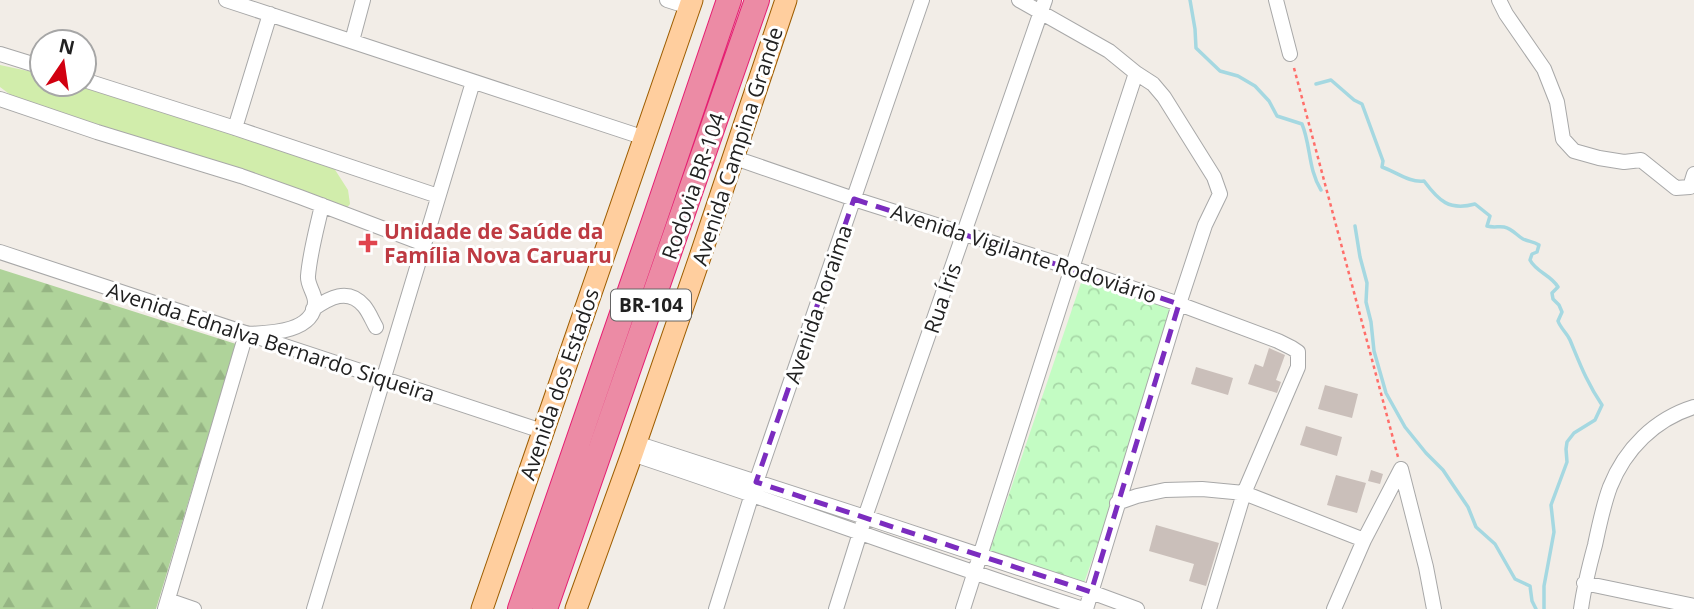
<svg xmlns="http://www.w3.org/2000/svg" width="1694" height="609" font-family="'Open Sans',sans-serif">
  <defs>
    <pattern id="forest-firs" width="22" height="20" patternUnits="userSpaceOnUse" patternTransform="scale(1.75)"><rect width="22" height="20" fill="#afd39a"/><path d="M5 1l3.5 6h-7zM16 11l3.5 6h-7z" fill="#96b584"/></pattern>
    <pattern id="park-crowns" width="20" height="18" patternUnits="userSpaceOnUse" patternTransform="scale(1.75)"><rect width="20" height="18" fill="#c3fcc3"/><path d="M2 6a3 3 0 1 1 6 0M12 15a3 3 0 1 1 6 0" fill="none" stroke="#a7d8a7"/></pattern>
  </defs>
  <rect width="100%" height="100%" fill="#f2ede7"/>
  <path fill="#d1edab" d="M0,65L42,74V84H77L332,165L348,190L350,204L345,210L20,102L0,87Z"/>
  <path fill="url(#forest-firs)" d="M0,269L236,344L156,609H0Z"/>
  <path fill="url(#park-crowns)" d="M1084,274L1180,309L1084,583L989,553Z"/>
  <g fill="none" stroke-linecap="round" stroke-linejoin="round">
    <path stroke="#a5d8e1" stroke-width="3.5" d="M1190,0L1195,29L1196,48L1220,71L1238,76L1255,86L1269,101L1277,116L1302,124C1311,146 1308,169 1321,190
      M1316,84L1331,80L1354,100L1362,104L1383,161L1382,167C1396,172 1410,183 1424,181C1439,201 1449,211 1475,204L1490,216L1487,226C1494,228 1498,226 1504,227C1513,229 1516,235 1523,239C1529,242 1533,241 1539,245L1537,252L1532,254L1530,260C1536,272 1551,275 1558,287L1552,293L1553,299L1559,305L1562,312L1558,321C1561,329 1567,333 1570,340C1580,364 1587,383 1602,405L1595,420L1574,433L1567,442L1566,449L1567,462L1551,505L1554,532L1544,586V609
      M1355,226L1360,257L1367,283L1366,302L1371,322L1374,351L1386,393L1405,427L1426,453L1443,470L1451,482L1468,507L1476,527L1495,544L1515,579L1530,586L1532,601L1536,609"/>
  </g>
  <path fill="#cabfba" d="M1269,348L1285,355L1276,380L1281,382L1277,393L1248,384L1255,364L1263,367Z
    M1196,367L1233,378L1228,395L1191,384Z
    M1325,385L1358,394L1352,418L1318,409Z
    M1306,426L1342,437L1337,456L1300,445Z
    M1371,470L1383,474L1380,484L1368,481Z
    M1336,475L1366,483L1357,513L1327,505Z
    M1156,525L1219,543L1206,586L1189,581L1194,564L1149,551Z"/>
  <g fill="none" stroke-linecap="round" stroke-linejoin="round">
    <defs>
      <path id="street" d="M226,0L645,138
        M667,0L689,7
        M1019,0L1109,51L1136,73L1153,84L1164,97L1214,177L1220,194L1205,225L1179,304L1086,609
        M1276,0L1290,54
        M1499,0L1506,14L1544,69L1557,102L1563,139L1574,151L1599,158L1624,162L1641,160L1676,188L1690,187L1694,174
        M352,41L363,0
        M0,54L42,67
        M84,80L235,128L438,196
        M0,99L97,132L241,176L300,197L424,244
        M235,128L270,14
        M732,157L854,199L1072,268L1179,304L1278,341L1292,348L1298,352V367L1244,493L1209,609
        M0,252L542,431
        M313,309C329,298 348,287 364,306C369,312 372,320 376,327
        M636,443L865,517L1091,592L1137,609
        M632,454C783,504 932,560 1083,609
        M1401,469L1426,567L1434,609
        M1117,503L1137,496L1165,490L1202,489L1244,493L1364,540
        M1584,583L1694,606
        M168,600L194,609
        M165,609L246,334C268,333 314,333 315,302C315,293 307,285 308,276C310,252 317,228 322,205
        M314,609L473,82
        M716,609L752,494L922,0
        M836,609L865,517L1045,0
        M963,609L1072,268L1136,73
        M1334,609L1364,540L1401,469
        M1581,609C1584,587 1589,567 1595,545C1599,526 1603,506 1610,487C1625,449 1655,419 1694,407"/>
      <path id="primary" d="M482,609L692,0
        M576,609L632,454L699,260L786,0"/>
      <path id="highway" d="M520,609L653,224L729,0
        M545,609L757,0"/>
    </defs>
    <use href="#street" stroke="#a8a8a8" stroke-width="16"/>
    <use href="#primary" stroke="#9d5d00" stroke-width="23"/>
    <use href="#highway" stroke="#e51f72" stroke-width="26"/>
    <path stroke="#ff6e6a" stroke-width="2.5" stroke-dasharray="3.5 3.5" stroke-linecap="butt" d="M1294,68L1398,457"/>
    <use href="#street" stroke="#fff" stroke-width="14"/>
    <use href="#primary" stroke="#ffce9e" stroke-width="21"/>
    <use href="#highway" stroke="#ec8ba5" stroke-width="24"/>
  </g>
  <path fill="none" stroke="#7b2cbf" stroke-width="5" stroke-dasharray="14 9" stroke-linejoin="round" d="M854,199L1179,304L1091,592L756,482Z"/>
  <path fill="#e0444e" stroke="#fff" stroke-width="2.5" d="M364.5 232.5h7v7h7v7h-7v7h-7v-7h-7v-7h7z"/>
  <g text-anchor="middle" dominant-baseline="central" stroke-width="6" stroke-linejoin="round" paint-order="stroke">
    <rect fill="#fff" stroke="#646464" stroke-width="2" x="611" y="289.5" width="80" height="31" rx="5"/>
    <g font-size="19" font-weight="bold" fill="#212121">
      <text x="651" y="305">BR-104</text>
    </g>
    <g font-size="21" fill="#212121" stroke="#fff">
      <text transform="translate(737 146) rotate(-72)">Avenida Campina Grande</text>
      <text transform="translate(693 186) rotate(-71)">Rodovia BR-104</text>
      <text transform="translate(1024 253) rotate(18)">Avenida Vigilante Rodoviário</text>
      <text transform="translate(942 298) rotate(-71)">Rua Íris</text>
      <text transform="translate(818 304) rotate(-71)">Avenida Roraima</text>
      <text transform="translate(271 342) rotate(18)">Avenida Ednalva Bernardo Siqueira</text>
      <text transform="translate(559 384) rotate(-71)">Avenida dos Estados</text>
    </g>
    <g font-size="21" font-weight="bold" fill="#be3a42" stroke="#fff" text-anchor="start">
      <text x="384" y="231">Unidade de Saúde da<tspan x="384" dy="24">Família Nova Caruaru</tspan></text>
    </g>
  </g>
  <g transform="translate(63 63) rotate(13)"><circle r="33" fill="#ffffff" stroke="#a6a6a6" stroke-width="2"/>
  <path d="M0-5L12 26L0 18L-12 26Z" fill="#d10010"/>
  <text y="-10" font-size="19" font-weight="bold" text-anchor="middle" fill="#212121">N</text>
  </g>
</svg>
